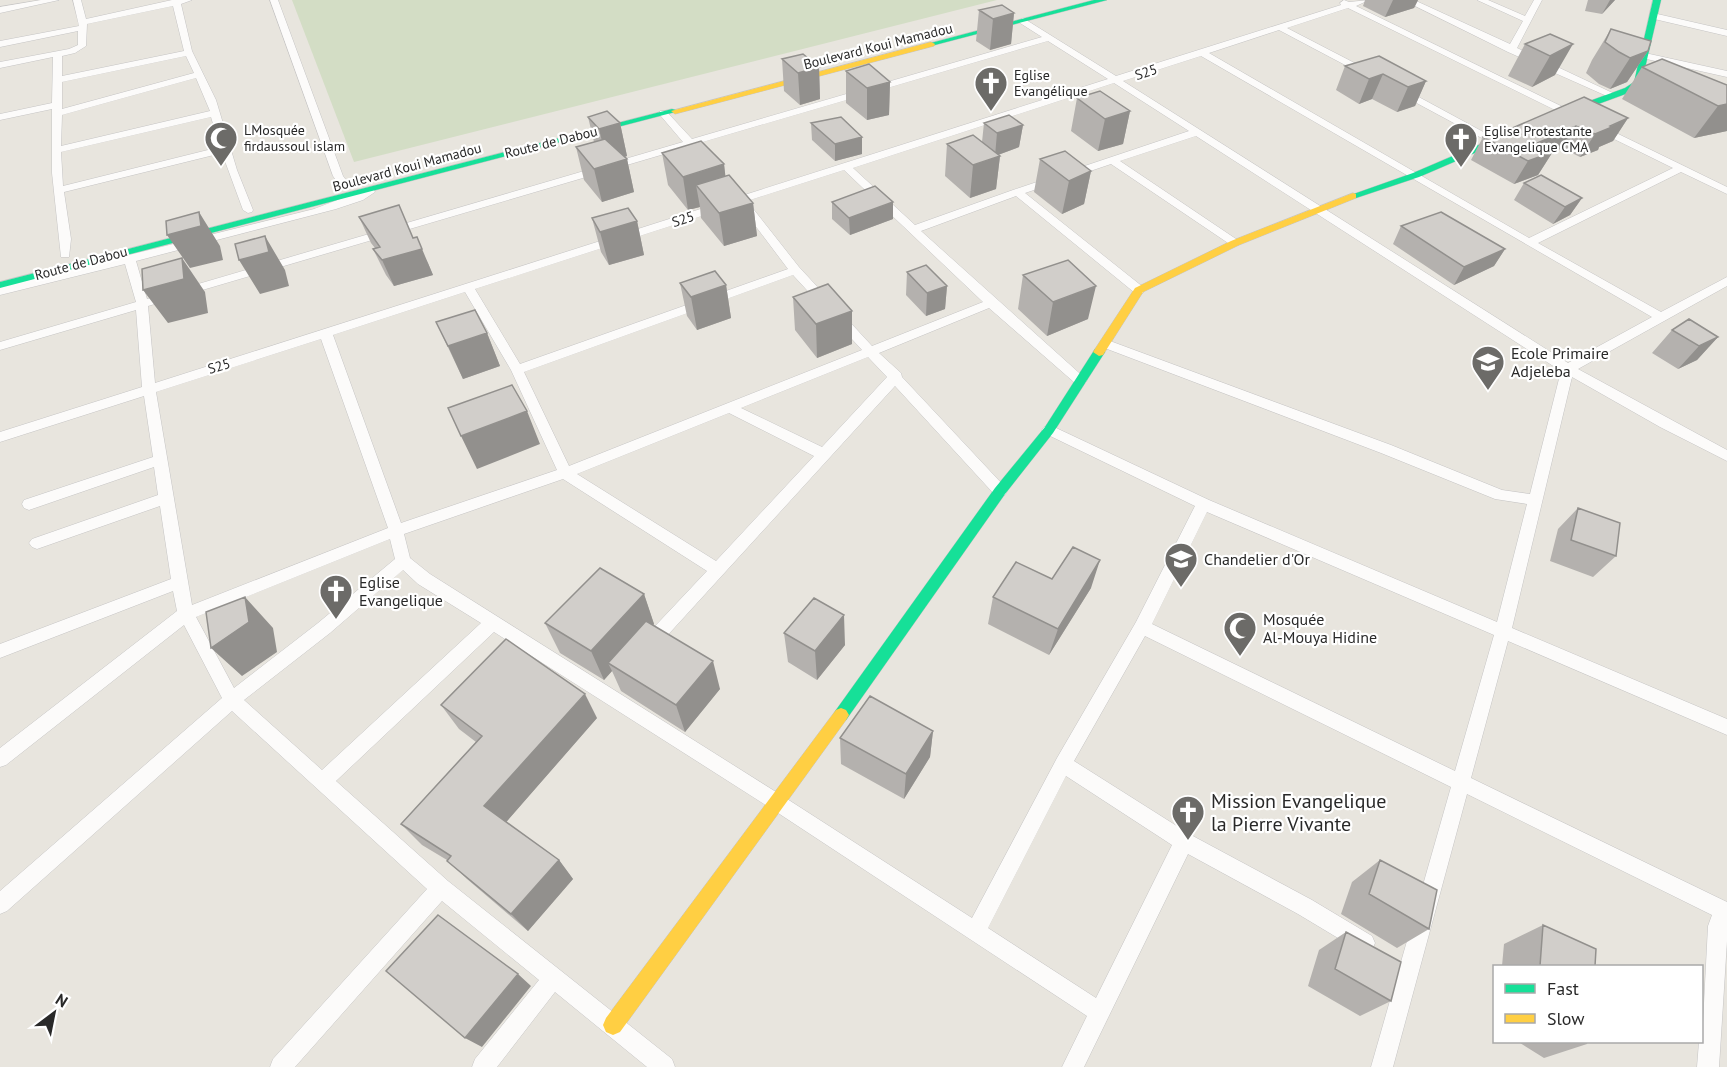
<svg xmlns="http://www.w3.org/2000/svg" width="1727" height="1067" font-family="'PT Sans',sans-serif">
  <rect width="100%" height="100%" fill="#e8e5de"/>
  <path fill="#d3ddc5" d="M292,0H997L354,162Z"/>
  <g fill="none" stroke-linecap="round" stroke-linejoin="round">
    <defs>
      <path id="street" d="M41,0H59L0,13V7Z
        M73,0H81L86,19L172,0H192L181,4L192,51L216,100L237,170L253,210L252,212L248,213L243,210L222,153L64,192L71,239L69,257H61L52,173V109L0,120V114L52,103L53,57L0,68V62L69,49L78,45V31L0,47V41L79,26ZM173,6L184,51L62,76V56L75,53L86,46L87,24ZM186,56L194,73L62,109V82ZM196,78L210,111L61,146L62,115ZM211,117L220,147L63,186L61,152Z
        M270,0H278L343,176L349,184L348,186H340L333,176Z
        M1344,0L1349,2L1369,0L1356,6L1727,187V194L1681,172L1538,243L1661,312L1727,277V286L1578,369L1727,450V461L1660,427L1572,377L1512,628L1727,719V735L1508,641L1471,778L1727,902V941L1719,1067H1697L1699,1042H1702L1708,926L1712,915L1467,794L1393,1067H1371L1451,787L1145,636L1074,761L1191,835L1312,900L1372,936L1375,943L1372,950L1365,953L1358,950L1298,914L1188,854L1084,1067H1062L1087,1016L772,809L494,632L336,781L448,881L672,1059L675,1067H647L555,992L497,1067H472L475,1059L539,980L442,901L295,1067H270L273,1059L427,889L232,711L7,911L0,914V891L222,698L184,625L6,765L0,767V748L177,611L173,591L0,658V644L171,579L160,506L37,549L32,547L29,543L32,539L158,495L154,467L29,510L24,508L22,504L24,500L153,457L144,396L0,442V432L142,387L136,310L0,350V342L136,302L125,264L0,295V287L314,209C326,205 365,188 374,190L375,192L363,200L336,209L136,261L147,299L683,142L660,115V111H666L692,139L1042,37L1020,23L1019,21L1023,18L1116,76L1341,5L1340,3ZM1348,8L1673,168L1529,238L1209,53L1279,30L1364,75H1370V71L1287,28ZM1048,41L1108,79L155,383L148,306L688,147L691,151H699L700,149L696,144ZM1201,56L1652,317L1568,363L1123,81ZM1114,83L1189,131L1013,190L915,225L853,168ZM1196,136L1561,371L1530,494L1502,490L1391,445L1110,341L1106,340L1100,344L1102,347L1381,453L1495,499L1527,504L1497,622L1209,500L1054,427H1044L1042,430L1044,433L1195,506L1136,622L1057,758L972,918L784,797L430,574L410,558L404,534L563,479L707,571L643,639L641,644L643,649L649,651L655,649L895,386L995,495H1005L1007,491L1005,487L902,377L901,373L879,353L989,308L1075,383H1085L1087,380L921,231L1016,196L1135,293H1143V287L1025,193L1111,164L1231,245H1239V241L1120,161ZM844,170L983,302L872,346L799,267L747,201ZM739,204L788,269L520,364L475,289ZM793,275L862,350L569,466L524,372ZM465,292L511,370L557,470L401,523L333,335ZM321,339L388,528L192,605L156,392ZM868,357L887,377L822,447L741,408ZM729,413L814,456L716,561L577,474ZM1207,512L1494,635L1455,771L1152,624ZM390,539L395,559L318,623L234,688L196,617ZM403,570L418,584L481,623L322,770L244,700L330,633ZM1066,776L1172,845L1096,998L988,928Z
        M1403,0H1414L1510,44L1523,21L1477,0H1488L1525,16L1534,0H1542L1517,48L1617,95L1609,97L1508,52Z
        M1653,13L1727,30V36L1650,18V14Z
        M1645,53L1727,71V77L1642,58L1640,56Z
        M1398,89H1404L1500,141L1491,143L1398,93Z"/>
      <path id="fast" d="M1094,0H1107L931,46L927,44Z
        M1653,0H1661L1641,85L1631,92L1571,114H1565V110L1625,88L1634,82Z
        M672,109L679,111L0,288V282Z
        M1502,135L1507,138L1505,140L1419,177L1356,198L1348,196L1413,173Z
        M1099,348L1105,352L1053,433L1005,494L846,720L841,722L836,720L833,715L836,710L995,488L1045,427L1095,349Z"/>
      <path id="slow" d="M931,42L935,44L934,46L675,114L671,111Z
        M1353,193L1356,194V198L1239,245L1143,292L1103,355L1099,356L1093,352L1135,288L1231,241Z
        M841,708L846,710L849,715L846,720L620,1032L613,1035L606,1032L603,1025L606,1018L836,710Z"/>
    </defs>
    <use href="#street" stroke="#c5c4c4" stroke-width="1"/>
    <use href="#fast" stroke="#c5c4c4" stroke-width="1"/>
    <use href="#slow" stroke="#c5c4c4" stroke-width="1"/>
    <use href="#street" fill="#fcfbfa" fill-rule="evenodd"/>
    <use href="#fast" fill="#16e098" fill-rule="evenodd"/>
    <use href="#slow" fill="#ffcf43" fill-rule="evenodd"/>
  </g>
  <path fill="#b4b1ae" d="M1365,0H1418L1414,8L1385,17L1363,6Z
    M1588,0H1615L1602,14L1585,11Z
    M979,10L1014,13L1011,44L990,50L976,41Z
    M1611,29L1648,51L1627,82L1610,89L1599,84L1586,73L1592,60Z
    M1550,34L1555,75L1532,87L1508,76L1525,44Z
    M782,59L819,67L820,99L800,105L784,91Z
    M1345,66L1426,81L1415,106L1397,112L1372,99L1359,104L1336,90Z
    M1642,67L1727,85V131L1694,138L1622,99Z
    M846,71L890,82L889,115L867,120L846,103Z
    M1077,98L1130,111L1123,144L1098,151L1071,131Z
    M588,117L620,123L627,156L625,157L627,159L634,192L602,202L584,180L576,147L594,142Z
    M1628,118L1613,141L1599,147L1598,150L1580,157L1562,148L1552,153L1538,175L1514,184L1471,160L1483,137L1508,130Z
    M811,123L862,154L835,161L812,140Z
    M984,123L1023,125L1019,147L998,155L1000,156L996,189L970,198L945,176L947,144L982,142Z
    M662,153L724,164L725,176L753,203L757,236L724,246L701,218L700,207L688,210L668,185Z
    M1040,159L1091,171L1084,204L1062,214L1034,192Z
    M1524,183L1582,198L1570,215L1553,224L1514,200Z
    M832,202L893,219L850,235L832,219Z
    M359,217L413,238L428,263L433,275L394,286L386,275L373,249L375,248L371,243Z
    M592,218L637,221L644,255L609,265L601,252Z
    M1401,226L1505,249L1494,266L1454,285L1393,244Z
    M907,272L947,286L945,309L926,316L906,295Z
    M1023,275L1088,319L1047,336L1018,309Z
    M680,283L726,285L731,318L697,330L687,316Z
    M793,297L852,344L817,358L795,330Z
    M436,322L487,333L500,366L463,379Z
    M1672,330L1718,337L1697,360L1678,369L1652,353Z
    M1578,508L1616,556L1593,577L1550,561L1558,529Z
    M1052,579L1091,588L1049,655L988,624L993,597Z
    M644,594L654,624L653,625L720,689L685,732L621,691L612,671L604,680L560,653L545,623Z
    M784,633L845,645L817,680L788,662Z
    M441,705L597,718L506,822L559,860L573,879L528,931L467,879L447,860L422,845L401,824L476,742L459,729Z
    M933,731L930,757L904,799L841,764L840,738Z
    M1380,860L1429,929L1397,948L1341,914L1352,882Z
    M1543,925L1595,966H1502L1504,944Z
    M1346,932L1391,1001L1360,1016L1308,986L1319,950Z
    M1517,1041H1588L1587,1044L1544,1058Z"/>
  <path fill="#92908d" d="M1393,0H1418L1414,8L1385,17Z
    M1610,0H1615L1602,14Z
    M1014,13L1011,44L990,50L993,19Z
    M1573,44L1555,75L1532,87L1550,56Z
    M1648,51L1627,82L1610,89L1630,58Z
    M819,67L820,99L800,105L798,73Z
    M1383,74L1372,99L1359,104L1369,79Z
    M1426,81L1415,106L1397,112L1408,87Z
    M890,82L889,115L867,120V88Z
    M1727,104V131L1694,138L1718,106Z
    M1130,111L1123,144L1098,151L1105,119Z
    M1628,118L1613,141L1599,147L1598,150L1580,157L1595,134Z
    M620,123L627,156L607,162L599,129Z
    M1023,125L1019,147L995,156L997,133Z
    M1576,126L1562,148L1552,153L1538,175L1514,184L1528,161L1535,144Z
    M862,137V154L835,161V144Z
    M1000,156L996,189L970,198L973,165Z
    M627,159L634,192L602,202L594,169Z
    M724,164L728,198L696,185L700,207L688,210L683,177Z
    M1091,171L1084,204L1062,214L1069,181Z
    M1582,198L1570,215L1553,224L1565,207Z
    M893,202V219L850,235L849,218Z
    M753,203L757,236L724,246L719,213Z
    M199,212L220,246L223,260L190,268L167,235Z
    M637,221L644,255L609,265L600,232Z
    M265,236L285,270L289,286L260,294L239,260Z
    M417,237L433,275L394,286L382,260Z
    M1505,249L1494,266L1454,285L1464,267Z
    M182,258L205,292L208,313L168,323L143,290Z
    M726,285L731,318L697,330L691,297Z
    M947,286L945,309L926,316L927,293Z
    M1096,286L1088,319L1047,336L1053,302Z
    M852,311V344L817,358L816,324Z
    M487,333L500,366L463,379L448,346Z
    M1718,337L1697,360L1678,369L1699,346Z
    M527,411L540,444L477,469L461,436Z
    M1100,560L1091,588L1049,655L1058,629Z
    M644,594L654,624L615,667L608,663L612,671L604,680L591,651Z
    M245,597L273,628L277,652L242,676L211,648Z
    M844,615L845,645L817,680L815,651Z
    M713,661L720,689L685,732L676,705Z
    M585,694L597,718L502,827L484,806Z
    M933,731L930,757L904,799L906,774Z
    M559,860L573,879L528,931L511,914Z
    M518,974L531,986L482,1047L465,1038Z"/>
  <path fill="#d1ceca" stroke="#92908d" stroke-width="1.5" d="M1002,5L1014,13L993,19L979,10Z
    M1611,29L1651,41L1648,51L1630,58L1619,52L1605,42Z
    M1550,34L1573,44L1550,56L1525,44Z
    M803,54L819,67L798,73L782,59Z
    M1379,56L1426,81L1408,87L1383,74L1369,79L1345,66Z
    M1662,59L1727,85V104L1718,106L1642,67Z
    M869,64L890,82L867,88L846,71Z
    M1100,91L1130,111L1105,119L1077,98Z
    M1584,97L1628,118L1610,126L1612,127L1595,134L1576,126L1535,144L1553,152L1528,161L1483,137L1506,128L1508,130Z
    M607,111L620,123L599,129L588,117Z
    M1009,115L1023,125L997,133L984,123Z
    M841,117L862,137L835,144L811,123Z
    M973,135L1000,156L973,165L947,144Z
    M605,139L627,159L594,169L576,147Z
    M701,141L724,164L683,177L662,153Z
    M1065,151L1091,171L1069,181L1040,159Z
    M729,175L753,203L719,213L696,185Z
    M1541,175L1582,198L1565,207L1524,183Z
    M875,186L893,202L849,218L832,202Z
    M399,205L413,238L417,237L422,249L382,260L373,249L380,247L359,217Z
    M628,208L637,221L600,232L592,218Z
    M199,212L201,226L167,235L166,221Z
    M1441,212L1505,249L1464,267L1401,226Z
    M265,236L269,252L239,260L235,244Z
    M182,258L184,279L143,290L142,269Z
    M1068,260L1096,286L1053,302L1023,275Z
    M926,265L947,286L927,293L907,272Z
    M715,271L726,285L691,297L680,283Z
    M828,284L852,311L816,324L793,297Z
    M475,310L487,333L448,346L436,322Z
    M1689,319L1718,337L1699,346L1672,330Z
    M512,385L527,411L461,436L448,408Z
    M1578,508L1620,523L1616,556L1571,540Z
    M1073,547L1100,560L1058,629L993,597L1016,562L1052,579Z
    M600,568L644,594L591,651L545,623Z
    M245,597L249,622L211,648L206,612Z
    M814,598L844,615L815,651L784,633Z
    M646,621L713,661L676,705L608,663Z
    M506,639L585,694L484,806L559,860L511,914L447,861L451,856L401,824L482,736L441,705Z
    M870,696L933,731L906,774L840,738Z
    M1380,860L1437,890L1429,929L1369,894Z
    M438,915L518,974L465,1038L386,971Z
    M1543,925L1596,949L1595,966H1540Z
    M1346,932L1401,962L1391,1001L1335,969Z"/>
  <defs>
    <symbol id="church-pin" viewBox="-11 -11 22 30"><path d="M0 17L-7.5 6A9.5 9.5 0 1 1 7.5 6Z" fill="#6c6b68" stroke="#fff"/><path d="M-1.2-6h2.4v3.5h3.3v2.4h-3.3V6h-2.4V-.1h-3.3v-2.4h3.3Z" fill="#fff"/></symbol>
    <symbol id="mosque-pin" viewBox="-11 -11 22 30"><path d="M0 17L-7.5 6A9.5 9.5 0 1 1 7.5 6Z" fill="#6c6b68" stroke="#fff"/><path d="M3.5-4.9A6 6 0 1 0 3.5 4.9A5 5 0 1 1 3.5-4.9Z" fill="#fff"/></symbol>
    <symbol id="school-pin" viewBox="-11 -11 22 30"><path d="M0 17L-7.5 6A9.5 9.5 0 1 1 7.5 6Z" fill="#6c6b68" stroke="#fff"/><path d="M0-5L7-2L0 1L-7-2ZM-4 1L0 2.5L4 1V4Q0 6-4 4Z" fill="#fff"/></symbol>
  </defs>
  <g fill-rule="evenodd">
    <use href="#church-pin" x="972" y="64" width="38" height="52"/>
    <use href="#mosque-pin" x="202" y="119" width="38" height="52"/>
    <use href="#church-pin" x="1442" y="120" width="38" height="52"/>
    <use href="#school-pin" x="1469" y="343" width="38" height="52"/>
    <use href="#school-pin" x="1162" y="540" width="38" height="52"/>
    <use href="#church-pin" x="317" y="572" width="38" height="52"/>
    <use href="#mosque-pin" x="1221" y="609" width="38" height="52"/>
    <use href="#church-pin" x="1169" y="793" width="38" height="52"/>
  </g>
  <g text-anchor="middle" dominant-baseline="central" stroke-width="4.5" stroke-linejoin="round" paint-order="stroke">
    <g font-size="14" fill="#292929" stroke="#fff">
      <text transform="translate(878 46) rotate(-14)">Boulevard Koui Mamadou</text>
      <text transform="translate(1146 72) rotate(-18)">S25</text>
      <text transform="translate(551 142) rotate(-14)">Route de Dabou</text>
      <text transform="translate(407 167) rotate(-15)">Boulevard Koui Mamadou</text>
      <text transform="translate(683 219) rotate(-18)">S25</text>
      <text transform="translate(81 263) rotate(-15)">Route de Dabou</text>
      <text transform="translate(219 366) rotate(-17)">S25</text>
    </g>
    <g font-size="14" fill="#292929" stroke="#fff" text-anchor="start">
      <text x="1014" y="75">Eglise<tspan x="1014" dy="16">Evangélique</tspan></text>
      <text x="244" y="130">LMosquée<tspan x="244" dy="16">firdaussoul islam</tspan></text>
      <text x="1484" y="131">Eglise Protestante<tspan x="1484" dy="16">Evangelique CMA</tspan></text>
    </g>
    <g font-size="16" fill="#292929" stroke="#fff" text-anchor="start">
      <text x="1511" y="353">Ecole Primaire<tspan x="1511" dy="18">Adjeleba</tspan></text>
      <text x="1204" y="559">Chandelier d'Or</text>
      <text x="359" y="582">Eglise<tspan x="359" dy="18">Evangelique</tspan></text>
      <text x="1263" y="619">Mosquée<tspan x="1263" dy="18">Al-Mouya Hidine</tspan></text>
    </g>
    <g font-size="20" fill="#292929" stroke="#fff" text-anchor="start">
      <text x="1211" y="801">Mission Evangelique<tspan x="1211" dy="23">la Pierre Vivante</tspan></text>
    </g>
  </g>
  <rect x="1493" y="965" width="210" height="78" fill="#ffffff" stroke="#a9a9a9" stroke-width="1.5"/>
  <rect x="1505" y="984" width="30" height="9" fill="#16e098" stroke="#a9a9a9" stroke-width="1.5"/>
  <text x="1547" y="995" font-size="18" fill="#292929">Fast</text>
  <rect x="1505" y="1014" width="30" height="9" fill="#ffcf43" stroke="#a9a9a9" stroke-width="1.5"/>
  <text x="1547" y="1025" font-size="18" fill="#292929">Slow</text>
  <g transform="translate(54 1013) rotate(32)" stroke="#ffffff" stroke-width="4.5" paint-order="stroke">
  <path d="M0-4.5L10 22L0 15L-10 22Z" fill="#292929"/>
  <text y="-9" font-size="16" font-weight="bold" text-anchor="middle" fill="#292929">N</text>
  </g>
</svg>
